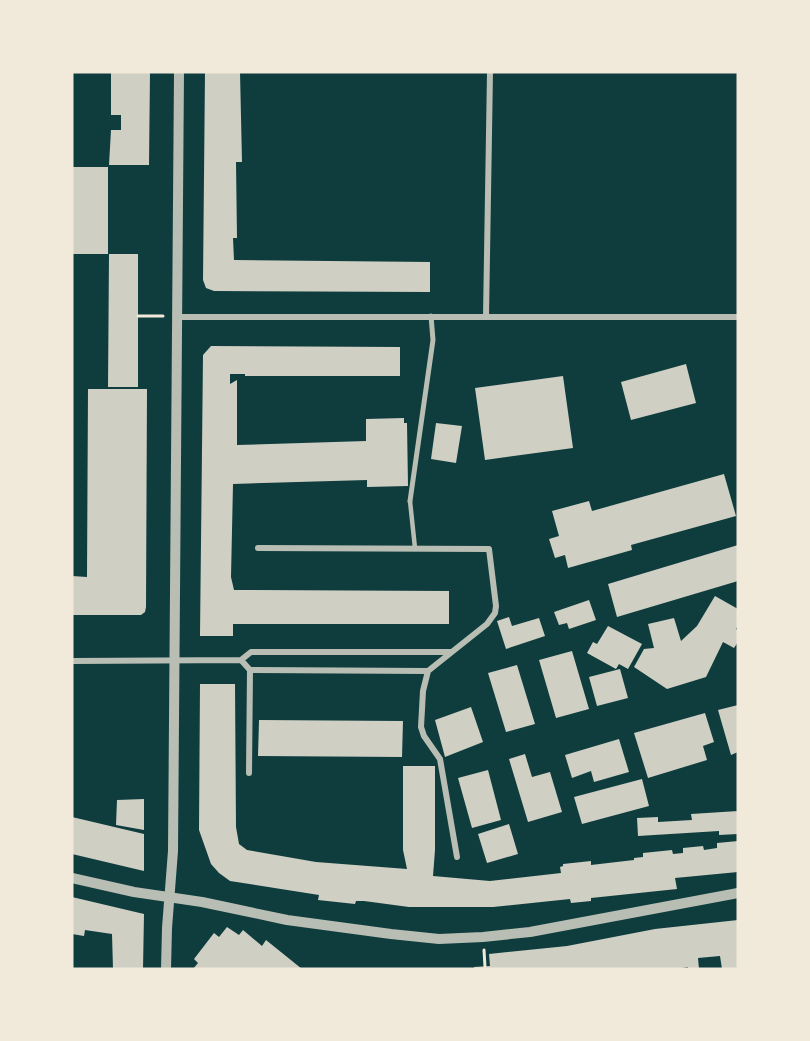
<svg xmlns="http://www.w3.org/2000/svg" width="810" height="1041" font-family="Karla,sans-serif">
  <rect width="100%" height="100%" fill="#0f3d3e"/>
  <path fill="#cfcfc3" d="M111,72H150L149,165H109L111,130H121V115H111Z
    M205,72H240L242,162H236L237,238H233L234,260L430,262V292L214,291L206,288L203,280Z
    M72,167H108V254H72Z
    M109,254H138V387H108Z
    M211,346L400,347V376H245V374H230V384L237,380V445L366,441V419L404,418V423H407L408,486L367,487V480L233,484L231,577L234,590L449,591V624H233V636H200L203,355Z
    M686,364L696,403L631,420L621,382Z
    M563,376L573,448L485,460L475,388Z
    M88,389H147L146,607L145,612L141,615H72V576L87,577Z
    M436,423L462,426L456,463L431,459Z
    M724,474L736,516L631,545L632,550L568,568L565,555L555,558L549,539L559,536L552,511L589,501L592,511Z
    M738,545V581L617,617L608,584Z
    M715,596L738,609V625L736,629L738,631V642L734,648L723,642L706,677L667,689L634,667L644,649L654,648L648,624L674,618L681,641L697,626Z
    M589,600L596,620L569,629L567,623L559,625L554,612Z
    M509,617L512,626L539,618L545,636L506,649L497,621Z
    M608,626L642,644L628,669L619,664L616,669L587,653L593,642L597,644Z
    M572,651L589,709L556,718L539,660Z
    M517,665L535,724L506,732L488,673Z
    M620,669L628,698L597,706L589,677Z
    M200,684H235L236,827L239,844L247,850L316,862L407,869L403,850V766H435V850L433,876L490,881L561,873L560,867L563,866V864L591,861V865L634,860V858L643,857V853L672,850L673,854L683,853V848L703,846L704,850L717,848V843L738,841V872L675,878L677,889L591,898V901L571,903L570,899L493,907H409L364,901H356L355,904L318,900L319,895L230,881L219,873L211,864L199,830Z
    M738,705V752L731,755L718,710Z
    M471,707L483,742L445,757L435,720Z
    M705,713L714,742L703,746L707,760L648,778L634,733Z
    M259,720L403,721L402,757L258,756Z
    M619,739L629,772L594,782L591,771L572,778L565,755Z
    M525,754L532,777L550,772L562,812L528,822L509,759Z
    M488,770L501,820L472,828L458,778Z
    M642,779L649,806L582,824L574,797Z
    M144,799V830L116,825L117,800Z
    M738,811V834L719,835V831L638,836L637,818L658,817V822L692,820L691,814Z
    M72,817L144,834V871L72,854Z
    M509,824L518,854L487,863L478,834Z
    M72,897L144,914L143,969H113L112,934L85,930L84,936L72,934Z
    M738,920V969H722L720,956L698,958L699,969H688V967L677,969H474V967L490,966L489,954L567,946L655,929Z
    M227,927L239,935L243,930L262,946L266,940L302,969H193L198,963L194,959L214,933L219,937Z"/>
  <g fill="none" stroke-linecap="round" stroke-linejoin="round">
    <path stroke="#f1e9da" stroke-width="3" d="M138,316H163
      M484,950L485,967"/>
    <path stroke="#b8beb3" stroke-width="4.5" d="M410,501L415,548"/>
    <path stroke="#b8beb3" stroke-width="5" d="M410,501L433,340L431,316"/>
    <path stroke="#b8beb3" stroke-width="6" d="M177,317H738
      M486,317L490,72
      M241,660L250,670L428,671L487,624L495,613L496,606L489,549L258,548
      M72,661L241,660L251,652H451
      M428,671L423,691L421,727L424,736L440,759L457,857
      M249,773L250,670"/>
    <path stroke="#b8beb3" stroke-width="10" d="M72,878L134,892L202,902L287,920L391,934L439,939L483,937L530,932L738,893
      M166,969L167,928L173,851L179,72"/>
  </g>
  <rect width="810" height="1041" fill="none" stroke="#f1e9da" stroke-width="147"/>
</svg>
